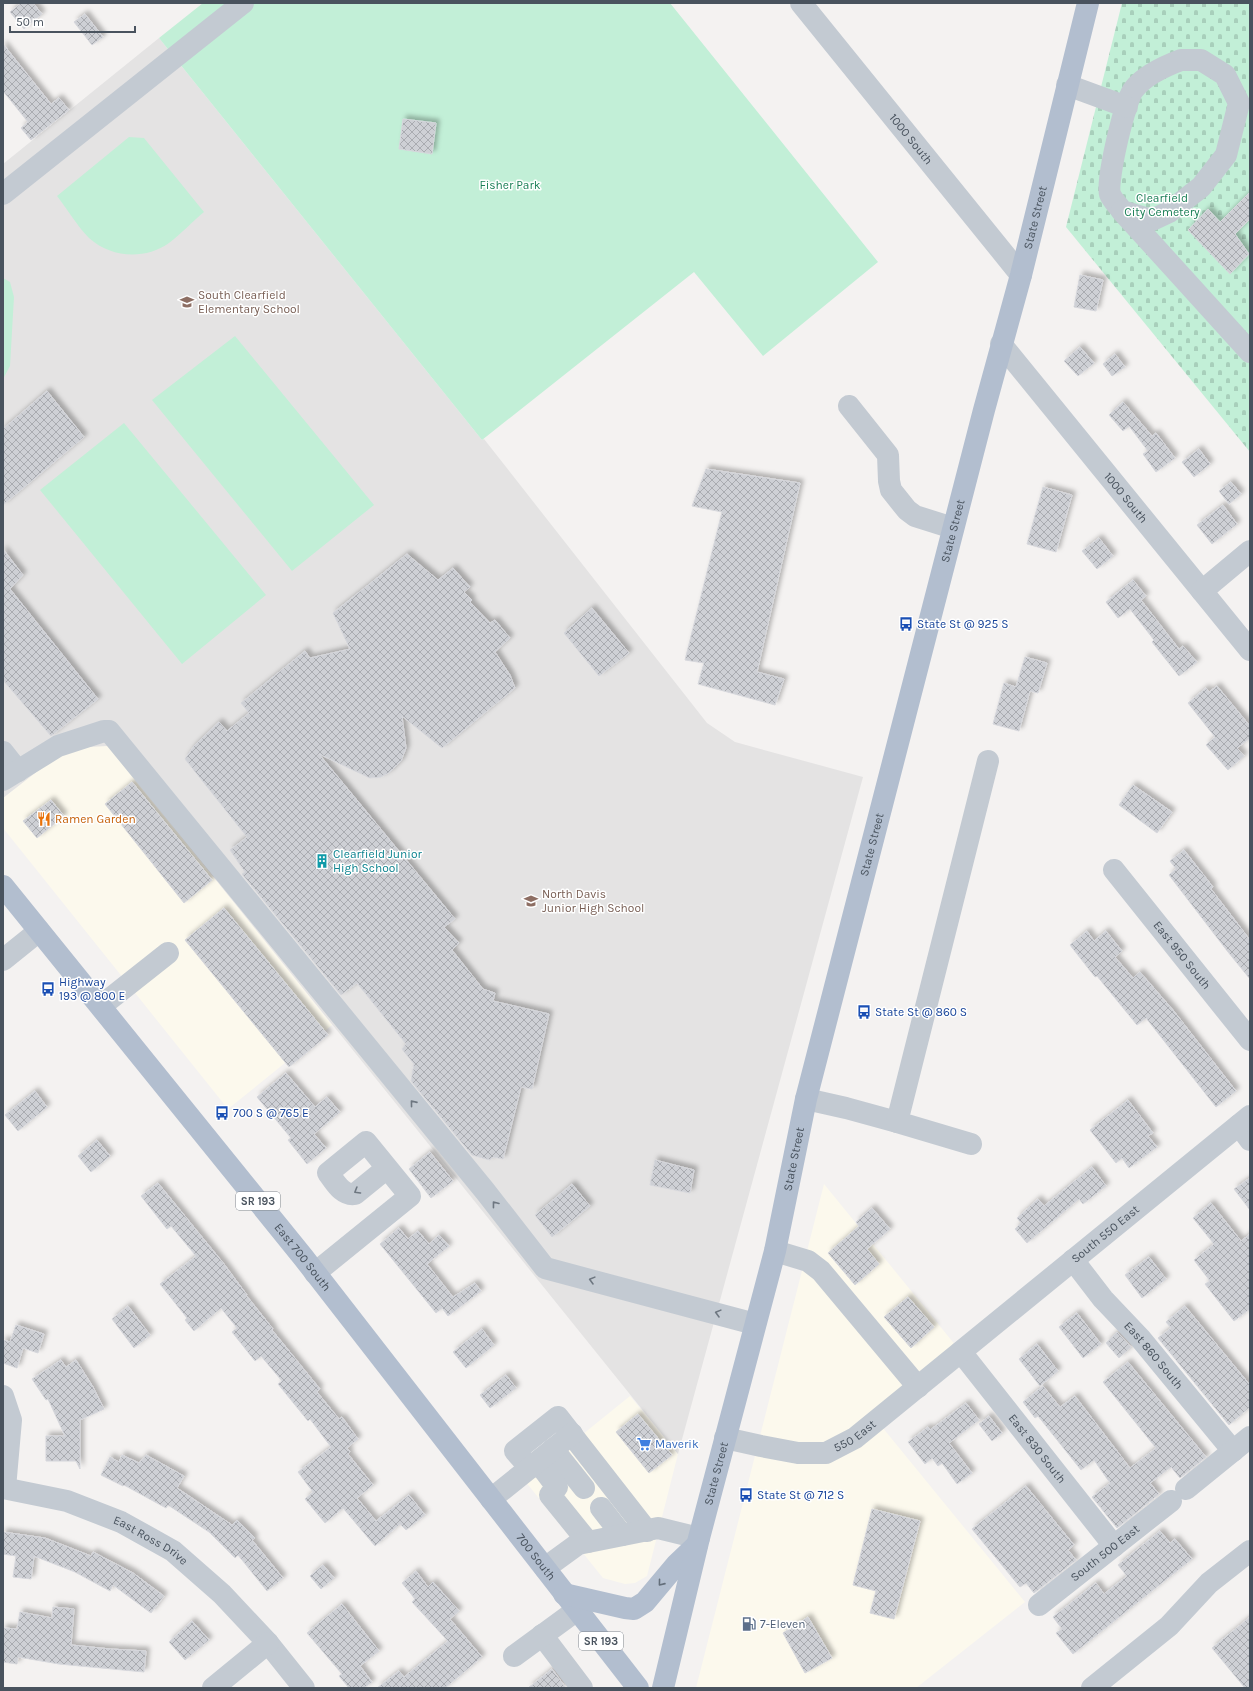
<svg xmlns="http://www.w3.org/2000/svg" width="1253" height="1691" font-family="Karla,sans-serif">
  <defs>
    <pattern id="cemetery-stones" width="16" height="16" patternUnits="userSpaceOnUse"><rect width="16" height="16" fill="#c2efd7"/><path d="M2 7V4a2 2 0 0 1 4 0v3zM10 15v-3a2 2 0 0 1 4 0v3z" fill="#a8cfbb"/></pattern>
    <pattern id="building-cross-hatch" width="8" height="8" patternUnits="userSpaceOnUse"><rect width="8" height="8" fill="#ced0d5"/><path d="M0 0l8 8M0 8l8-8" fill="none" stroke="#a9abb0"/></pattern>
    <filter id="shadow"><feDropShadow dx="3.5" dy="-3.5" stdDeviation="2" flood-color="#0004"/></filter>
  </defs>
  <rect width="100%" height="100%" fill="#f4f2f1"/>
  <path fill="#fcf9ed" d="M108,745L332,1025L228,1109L3,828V798L67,748Z
    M824,1184L961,1352L878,1422L1025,1602L916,1688H696Z
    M630,1396L678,1454L647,1576L635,1583L625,1584L603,1578L525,1481Z"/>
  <path fill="#e4e3e3" d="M159,38L482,440L484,439L707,723L735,742L863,777L678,1454L108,746L67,748L3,798V164Z"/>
  <path fill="url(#cemetery-stones)" d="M1122,3H1250V452L1066,227Z"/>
  <path fill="#c2efd7" d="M203,3H670L878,262L763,356L694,272L482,440L159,38Z
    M129,137L144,138L204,212C192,222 181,234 169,243C145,260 111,258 89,238C78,227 67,209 57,196Z
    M3,278L10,282L14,297L10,366L3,379Z
    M235,336L374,505L292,571L152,400Z
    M124,423L266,595L182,664L40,490Z"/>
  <path fill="url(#building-cross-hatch)" stroke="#d6d7dc" filter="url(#shadow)" d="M21,3H33L42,14L24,29L10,12Z
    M85,14L103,37L92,45L74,22Z
    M3,44L51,104L59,98L69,110L31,140L21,128L28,122L3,91Z
    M403,119L436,123L432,154L399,149Z
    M1250,192V219L1235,234L1249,254L1230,274L1188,230L1208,209L1220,222Z
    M1080,275L1103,280L1096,311L1074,307Z
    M1080,347L1094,363L1078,376L1064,361Z
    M1115,354L1125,367L1112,376L1103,364Z
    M47,391L84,437L3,505V429Z
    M1123,402L1152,436L1156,433L1175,458L1156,472L1143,454L1148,451L1129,426L1123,431L1109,415Z
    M1199,449L1210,464L1194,477L1182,462Z
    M706,469L800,483L757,672L784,679L775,705L698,684L704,663L685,660L722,512L692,506Z
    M1231,482L1241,494L1229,504L1219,491Z
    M1043,487L1072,495L1056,552L1027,544Z
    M1223,505L1237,524L1212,544L1197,525Z
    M1099,538L1113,556L1097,569L1082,551Z
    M3,549L23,575L10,589L98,699L51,736L3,680Z
    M407,554L438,580L453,568L470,587L464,592L472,600L470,602L490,623L495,620L510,638L495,652L510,675L515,688L442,748L402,716L406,748L401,761L390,772L381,777L370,778L319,754L455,919L444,927L459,943L452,950L483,989L495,993L493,1001L549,1014L532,1089L521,1087L503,1159L493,1157L490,1160L472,1155L411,1081L414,1064L402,1049L406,1044L357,983L341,995L242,874L245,872L230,850L247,837L185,759L194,746L219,722L227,731L249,713L241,703L305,651L310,658L350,649L333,613Z
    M1133,580L1146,596L1141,600L1179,649L1183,646L1197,662L1179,676L1152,642L1154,640L1130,609L1118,618L1106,602Z
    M592,608L629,653L599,676L564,633Z
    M1025,657L1047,663L1038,693L1030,691L1019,731L993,724L1004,683L1016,687Z
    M1217,686L1250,726V738L1237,748L1244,756L1228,770L1206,745L1215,737L1188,703L1206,688L1209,692Z
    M132,782L212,880L184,903L105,804Z
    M1133,785L1172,812L1157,833L1119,805Z
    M51,800L64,816L37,838L23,821Z
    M1184,850L1213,887L1211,889L1250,940V979L1228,952L1169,875L1176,869L1170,861Z
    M224,908L328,1035L289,1067L185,940Z
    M1087,931L1094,941L1106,931L1122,951L1115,957L1133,978L1140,972L1173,1010L1236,1091L1216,1107L1146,1018L1137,1025L1097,976L1095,977L1070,945Z
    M286,1073L315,1107L327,1097L340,1112L314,1134L326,1148L307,1164L288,1140L291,1138L257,1097Z
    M35,1091L47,1107L18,1131L5,1115Z
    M1128,1100L1153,1133L1148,1136L1157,1147L1129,1168L1122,1158L1116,1163L1090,1130Z
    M97,1140L110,1156L91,1172L78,1156Z
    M430,1152L453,1181L431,1198L409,1169Z
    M655,1160L694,1170L690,1193L650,1185Z
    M1092,1167L1106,1186L1083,1204L1079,1199L1027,1243L1015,1229L1021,1223L1017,1218L1038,1199L1044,1206Z
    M1250,1178V1210L1234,1189Z
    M158,1183L224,1264L247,1295H246L273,1329L272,1330L320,1389L317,1392L339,1419L342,1417L358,1439L347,1448L350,1452L348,1454L373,1485L357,1498L376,1521L409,1495L425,1515L406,1530L400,1524L375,1546L343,1508L325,1523L305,1499L313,1492L298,1472L331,1447L310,1419L308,1421L278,1384L282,1381L261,1356L255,1361L232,1332L237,1328L221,1308L194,1331L185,1320L187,1318L160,1284L196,1256L171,1226L167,1229L141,1196Z
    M572,1184L590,1206L552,1237L535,1215Z
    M1211,1203L1241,1241L1250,1234V1309L1234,1321L1205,1284L1210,1281L1194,1260L1214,1244L1193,1218Z
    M872,1208L890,1229L867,1249L879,1264L855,1285L828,1253L859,1226L856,1222Z
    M399,1228L408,1239L418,1231L429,1244L439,1235L449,1246L427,1264L453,1297L475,1283L481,1291L448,1316L442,1308L436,1313L380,1244Z
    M1149,1257L1166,1279L1142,1298L1125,1275Z
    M908,1297L934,1327L911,1348L884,1317Z
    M128,1306L150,1335L134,1348L112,1319Z
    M1185,1306L1250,1385V1407L1229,1425L1158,1338L1171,1328L1166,1322Z
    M1077,1313L1101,1344L1083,1358L1059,1327Z
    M16,1325L44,1334L38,1353L23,1348L17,1368L3,1363V1340L10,1342Z
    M482,1329L494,1345L466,1368L453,1352Z
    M1117,1332L1131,1347L1119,1358L1106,1343Z
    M1037,1344L1058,1371L1040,1386L1019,1359Z
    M61,1360L66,1367L76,1360L93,1387L104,1409L80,1420V1469L76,1461H46V1436H65L48,1399L46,1400L32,1379Z
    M1128,1362L1206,1457L1180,1478L1171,1467L1150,1483L1159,1494L1117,1528L1092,1497L1110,1483L1094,1460L1081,1470L1038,1416L1035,1418L1023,1402L1043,1386L1060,1407L1075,1396L1130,1468L1156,1448L1103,1382Z
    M506,1375L516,1388L490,1408L480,1395Z
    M966,1403L979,1420L949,1443L972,1473L957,1484L942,1463L938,1466L932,1458L925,1464L908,1442L928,1427L930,1430Z
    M638,1414L672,1455L649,1473L616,1432Z
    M989,1416L1002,1433L992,1441L979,1424Z
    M122,1455L139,1463L146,1455L184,1476L177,1488L232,1525L237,1520L255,1538L252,1540L283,1578L267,1591L238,1555L235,1558L209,1532L168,1505L166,1508L124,1485L123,1486L101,1475L110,1457L119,1462Z
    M1026,1486L1074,1545L1068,1550L1076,1560L1034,1593L1026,1583L1020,1587L972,1529Z
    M872,1509L920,1521L894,1619L870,1613L876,1591L853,1585Z
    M1160,1531L1170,1543L1175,1539L1192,1559L1073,1654L1056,1633L1062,1629L1053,1617L1096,1583L1104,1594L1127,1576L1118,1565Z
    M3,1532L45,1538L91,1556L93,1552L133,1573L164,1596L151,1613L113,1585L110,1591L75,1572L34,1556L31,1579L13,1577L16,1556L3,1554Z
    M323,1565L334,1578L321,1589L310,1576Z
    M416,1571L428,1587L433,1582L459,1611L450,1619L482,1657L445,1688H377L399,1671L404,1677L448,1641L412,1602L415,1599L402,1583Z
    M342,1604L379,1651L360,1666L372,1682L364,1688H349L339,1676L342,1674L307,1633Z
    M53,1607L74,1609L71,1645L110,1649L146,1651L144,1672L59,1664L18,1657L17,1664L3,1662V1628L17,1629L20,1612L52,1618Z
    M808,1617L832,1658L805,1673L783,1633Z
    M1250,1617V1688H1245L1212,1648Z
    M192,1621L209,1640L185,1660L169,1642Z
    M552,1669L566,1688H528Z"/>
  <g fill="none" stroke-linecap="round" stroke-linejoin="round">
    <g stroke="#c3cad2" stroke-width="22">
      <path id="s1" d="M801,3L1021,275"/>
      <path d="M1181,60H1201L1225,75L1239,103L1226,155L1201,187L1169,212L1152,220L1122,211C1119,206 1112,200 1110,194C1106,181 1125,99 1134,89C1145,75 1165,66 1181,60Z"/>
      <path d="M1067,85L1127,107"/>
      <path d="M3,194L243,3"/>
      <path d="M1122,211L1250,352"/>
      <path id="s2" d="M1001,344L1250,650"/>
      <path d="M849,406L888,455L889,481L891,490L907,510L915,516L953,528"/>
      <path d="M1202,591L1250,551"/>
      <path d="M3,752L18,771"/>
      <path d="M3,780L58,746L104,731H109L485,1191L545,1268L755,1324"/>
      <path id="s3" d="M1114,870L1250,1040"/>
      <path d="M3,960L39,931"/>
      <path d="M101,1006L168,953"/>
      <path d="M806,1099L846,1108L897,1122"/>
      <path d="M1239,1125L1250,1140"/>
      <path d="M971,1144L897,1122L988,761"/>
      <path d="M775,1251L808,1261L821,1271L918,1387"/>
      <path id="s4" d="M1073,1260L1103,1299L1140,1338L1233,1451"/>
      <path d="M315,1273L410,1196L366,1142L328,1173C335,1182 342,1196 355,1194L387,1168"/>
      <path id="s5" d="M961,1352L1114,1546"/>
      <path d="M3,1396L11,1420L5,1488"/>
      <path id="s6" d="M725,1438L761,1446L798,1453H826L855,1438L1250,1116"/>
      <path d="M553,1449L584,1488"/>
      <path d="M538,1462L557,1487L550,1495L588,1542"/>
      <path d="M530,1468L515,1451L558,1417L647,1531"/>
      <path id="s7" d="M3,1488L67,1501L121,1522L173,1551L222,1594L268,1643L304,1688"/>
      <path d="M1186,1489L1250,1437"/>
      <path d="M491,1499L572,1434"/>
      <path d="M601,1508L622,1535"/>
      <path d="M545,1568L578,1544L658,1528L699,1538"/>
      <path id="s8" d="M1039,1605L1171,1501"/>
      <path d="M542,1635L582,1688"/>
      <path d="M514,1656L577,1610"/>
      <path d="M213,1688L268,1643"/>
      <path d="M1092,1688L1169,1626L1209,1583L1250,1551"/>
    </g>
    <g stroke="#b2becf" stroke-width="22">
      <path id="s9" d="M3,886L303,1257L638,1688"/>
      <path d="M564,1594L625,1608L634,1609L645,1602L676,1565L697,1545"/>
      <path id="s10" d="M663,1688L699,1538L775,1251L806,1099L984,410L1021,275L1088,3"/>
    </g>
  </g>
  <defs><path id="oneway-chevron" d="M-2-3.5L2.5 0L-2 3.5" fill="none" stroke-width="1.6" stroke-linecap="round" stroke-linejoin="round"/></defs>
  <g stroke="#6e7781">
    <use href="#oneway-chevron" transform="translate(413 1103) rotate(-129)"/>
    <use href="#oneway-chevron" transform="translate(357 1191) rotate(149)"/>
    <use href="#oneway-chevron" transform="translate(495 1204) rotate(-128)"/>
    <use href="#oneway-chevron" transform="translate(592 1280) rotate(-165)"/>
    <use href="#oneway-chevron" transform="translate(718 1313) rotate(-165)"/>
  </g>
  <use stroke="#636e7a" href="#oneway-chevron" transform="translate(661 1583) rotate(129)"/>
  <defs>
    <symbol id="school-bare" viewBox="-9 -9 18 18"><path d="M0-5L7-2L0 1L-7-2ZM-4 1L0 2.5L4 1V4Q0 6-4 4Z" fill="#8d6e63" stroke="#fff" stroke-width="2.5" paint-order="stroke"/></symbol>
    <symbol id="bus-bare" viewBox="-9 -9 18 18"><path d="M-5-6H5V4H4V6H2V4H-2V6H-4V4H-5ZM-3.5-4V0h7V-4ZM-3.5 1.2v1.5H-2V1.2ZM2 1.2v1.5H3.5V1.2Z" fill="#1a4fb4" stroke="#fff" stroke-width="2.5" paint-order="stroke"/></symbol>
    <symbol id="restaurant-bare" viewBox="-9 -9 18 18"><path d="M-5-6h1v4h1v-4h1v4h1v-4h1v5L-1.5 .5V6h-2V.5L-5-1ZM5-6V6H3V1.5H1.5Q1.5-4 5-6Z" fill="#e8710a" stroke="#fff" stroke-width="2.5" paint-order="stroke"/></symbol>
    <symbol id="building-bare" viewBox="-9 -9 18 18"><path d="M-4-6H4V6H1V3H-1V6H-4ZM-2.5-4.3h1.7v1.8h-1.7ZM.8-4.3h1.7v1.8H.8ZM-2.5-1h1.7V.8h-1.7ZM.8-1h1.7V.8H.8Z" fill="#0f9aa8" stroke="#fff" stroke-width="2.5" paint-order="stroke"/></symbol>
    <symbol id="supermarket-bare" viewBox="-9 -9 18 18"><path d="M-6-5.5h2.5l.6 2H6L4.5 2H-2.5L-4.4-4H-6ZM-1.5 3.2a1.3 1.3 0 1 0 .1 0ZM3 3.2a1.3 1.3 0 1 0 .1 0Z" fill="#3f7fe0" stroke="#fff" stroke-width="2.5" paint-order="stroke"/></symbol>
    <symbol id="fuel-bare" viewBox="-9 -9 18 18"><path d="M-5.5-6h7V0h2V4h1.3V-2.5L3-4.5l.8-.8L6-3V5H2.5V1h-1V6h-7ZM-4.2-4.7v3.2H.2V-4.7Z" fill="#5c6f8a" stroke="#fff" stroke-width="2.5" paint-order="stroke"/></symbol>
  </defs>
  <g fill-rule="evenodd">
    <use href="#school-bare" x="177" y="292" width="20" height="20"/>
    <use href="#bus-bare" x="896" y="614" width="20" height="20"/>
    <use href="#restaurant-bare" x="34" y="809" width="20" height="20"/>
    <use href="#building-bare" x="312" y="851" width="20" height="20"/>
    <use href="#school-bare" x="521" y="891" width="20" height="20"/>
    <use href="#bus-bare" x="38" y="979" width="20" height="20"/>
    <use href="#bus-bare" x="854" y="1002" width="20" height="20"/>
    <use href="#bus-bare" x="212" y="1103" width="20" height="20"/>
    <use href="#supermarket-bare" x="634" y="1434" width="20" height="20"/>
    <use href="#bus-bare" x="736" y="1485" width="20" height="20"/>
    <use href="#fuel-bare" x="739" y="1614" width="20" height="20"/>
  </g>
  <g text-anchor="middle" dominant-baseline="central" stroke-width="3" stroke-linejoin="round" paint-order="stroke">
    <g fill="#fff" stroke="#80878e" stroke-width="1">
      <rect x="236" y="1192" width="44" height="18" rx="3"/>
      <rect x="579" y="1632" width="44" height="18" rx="3"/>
    </g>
    <g font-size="11" font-weight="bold" fill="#49535e">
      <text x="258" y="1201">SR 193</text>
      <text x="601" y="1641">SR 193</text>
    </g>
    <g font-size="12" fill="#49535e" stroke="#fff">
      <text stroke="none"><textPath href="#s1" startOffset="175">1000 South</textPath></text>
      <text stroke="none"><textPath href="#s10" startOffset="1517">State Street</textPath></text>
      <text stroke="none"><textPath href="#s2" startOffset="198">1000 South</textPath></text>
      <text stroke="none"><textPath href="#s10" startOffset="1193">State Street</textPath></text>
      <text stroke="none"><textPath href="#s10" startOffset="869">State Street</textPath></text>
      <text stroke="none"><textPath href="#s3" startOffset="109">East 950 South</textPath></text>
      <text stroke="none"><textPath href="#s10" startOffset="545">State Street</textPath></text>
      <text stroke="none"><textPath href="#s6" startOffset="458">South 550 East</textPath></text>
      <text stroke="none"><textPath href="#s9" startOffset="477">East 700 South</textPath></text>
      <text stroke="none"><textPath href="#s4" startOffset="125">East 860 South</textPath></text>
      <text stroke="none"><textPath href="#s6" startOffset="136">550 East</textPath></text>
      <text stroke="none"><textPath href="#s5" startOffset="123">East 830 South</textPath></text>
      <text stroke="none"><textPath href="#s10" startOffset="221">State Street</textPath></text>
      <text stroke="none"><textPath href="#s7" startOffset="158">East Ross Drive</textPath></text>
      <text stroke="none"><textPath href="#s8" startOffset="84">South 500 East</textPath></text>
      <text stroke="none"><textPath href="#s9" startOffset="857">700 South</textPath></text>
    </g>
    <g font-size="12" fill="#1a7f56" stroke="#fff">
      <text x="510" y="185">Fisher Park</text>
      <text x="1162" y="198">Clearfield<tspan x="1162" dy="14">City Cemetery</tspan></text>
    </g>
    <g font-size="12" fill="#785e54" stroke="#fff" text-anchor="start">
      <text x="198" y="295">South Clearfield<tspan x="198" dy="14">Elementary School</tspan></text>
      <text x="542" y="894">North Davis<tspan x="542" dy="14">Junior High School</tspan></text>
    </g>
    <g font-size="12" fill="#164399" stroke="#fff" text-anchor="start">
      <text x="917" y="624">State St @ 925 S</text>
      <text x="59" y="982">Highway<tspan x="59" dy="14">193 @ 800 E</tspan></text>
      <text x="875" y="1012">State St @ 860 S</text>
      <text x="233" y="1113">700 S @ 765 E</text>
      <text x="757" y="1495">State St @ 712 S</text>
    </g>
    <g font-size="12" fill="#c56008" stroke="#fff" text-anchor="start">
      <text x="55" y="819">Ramen Garden</text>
    </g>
    <g font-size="12" fill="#0d838f" stroke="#fff" text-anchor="start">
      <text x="333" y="854">Clearfield Junior<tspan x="333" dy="14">High School</tspan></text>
    </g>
    <g font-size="12" fill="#366cbe" stroke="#fff" text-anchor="start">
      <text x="655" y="1444">Maverik</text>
    </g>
    <g font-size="12" fill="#4e5e75" stroke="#fff" text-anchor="start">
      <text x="760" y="1624">7-Eleven</text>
    </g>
  </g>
  <rect width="1253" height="1691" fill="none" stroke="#49535e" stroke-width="8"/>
  <path d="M10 26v6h125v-6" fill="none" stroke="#49535e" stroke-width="2"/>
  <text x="16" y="26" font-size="12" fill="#49535e" stroke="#ffffff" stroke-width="3" paint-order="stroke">50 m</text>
</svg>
